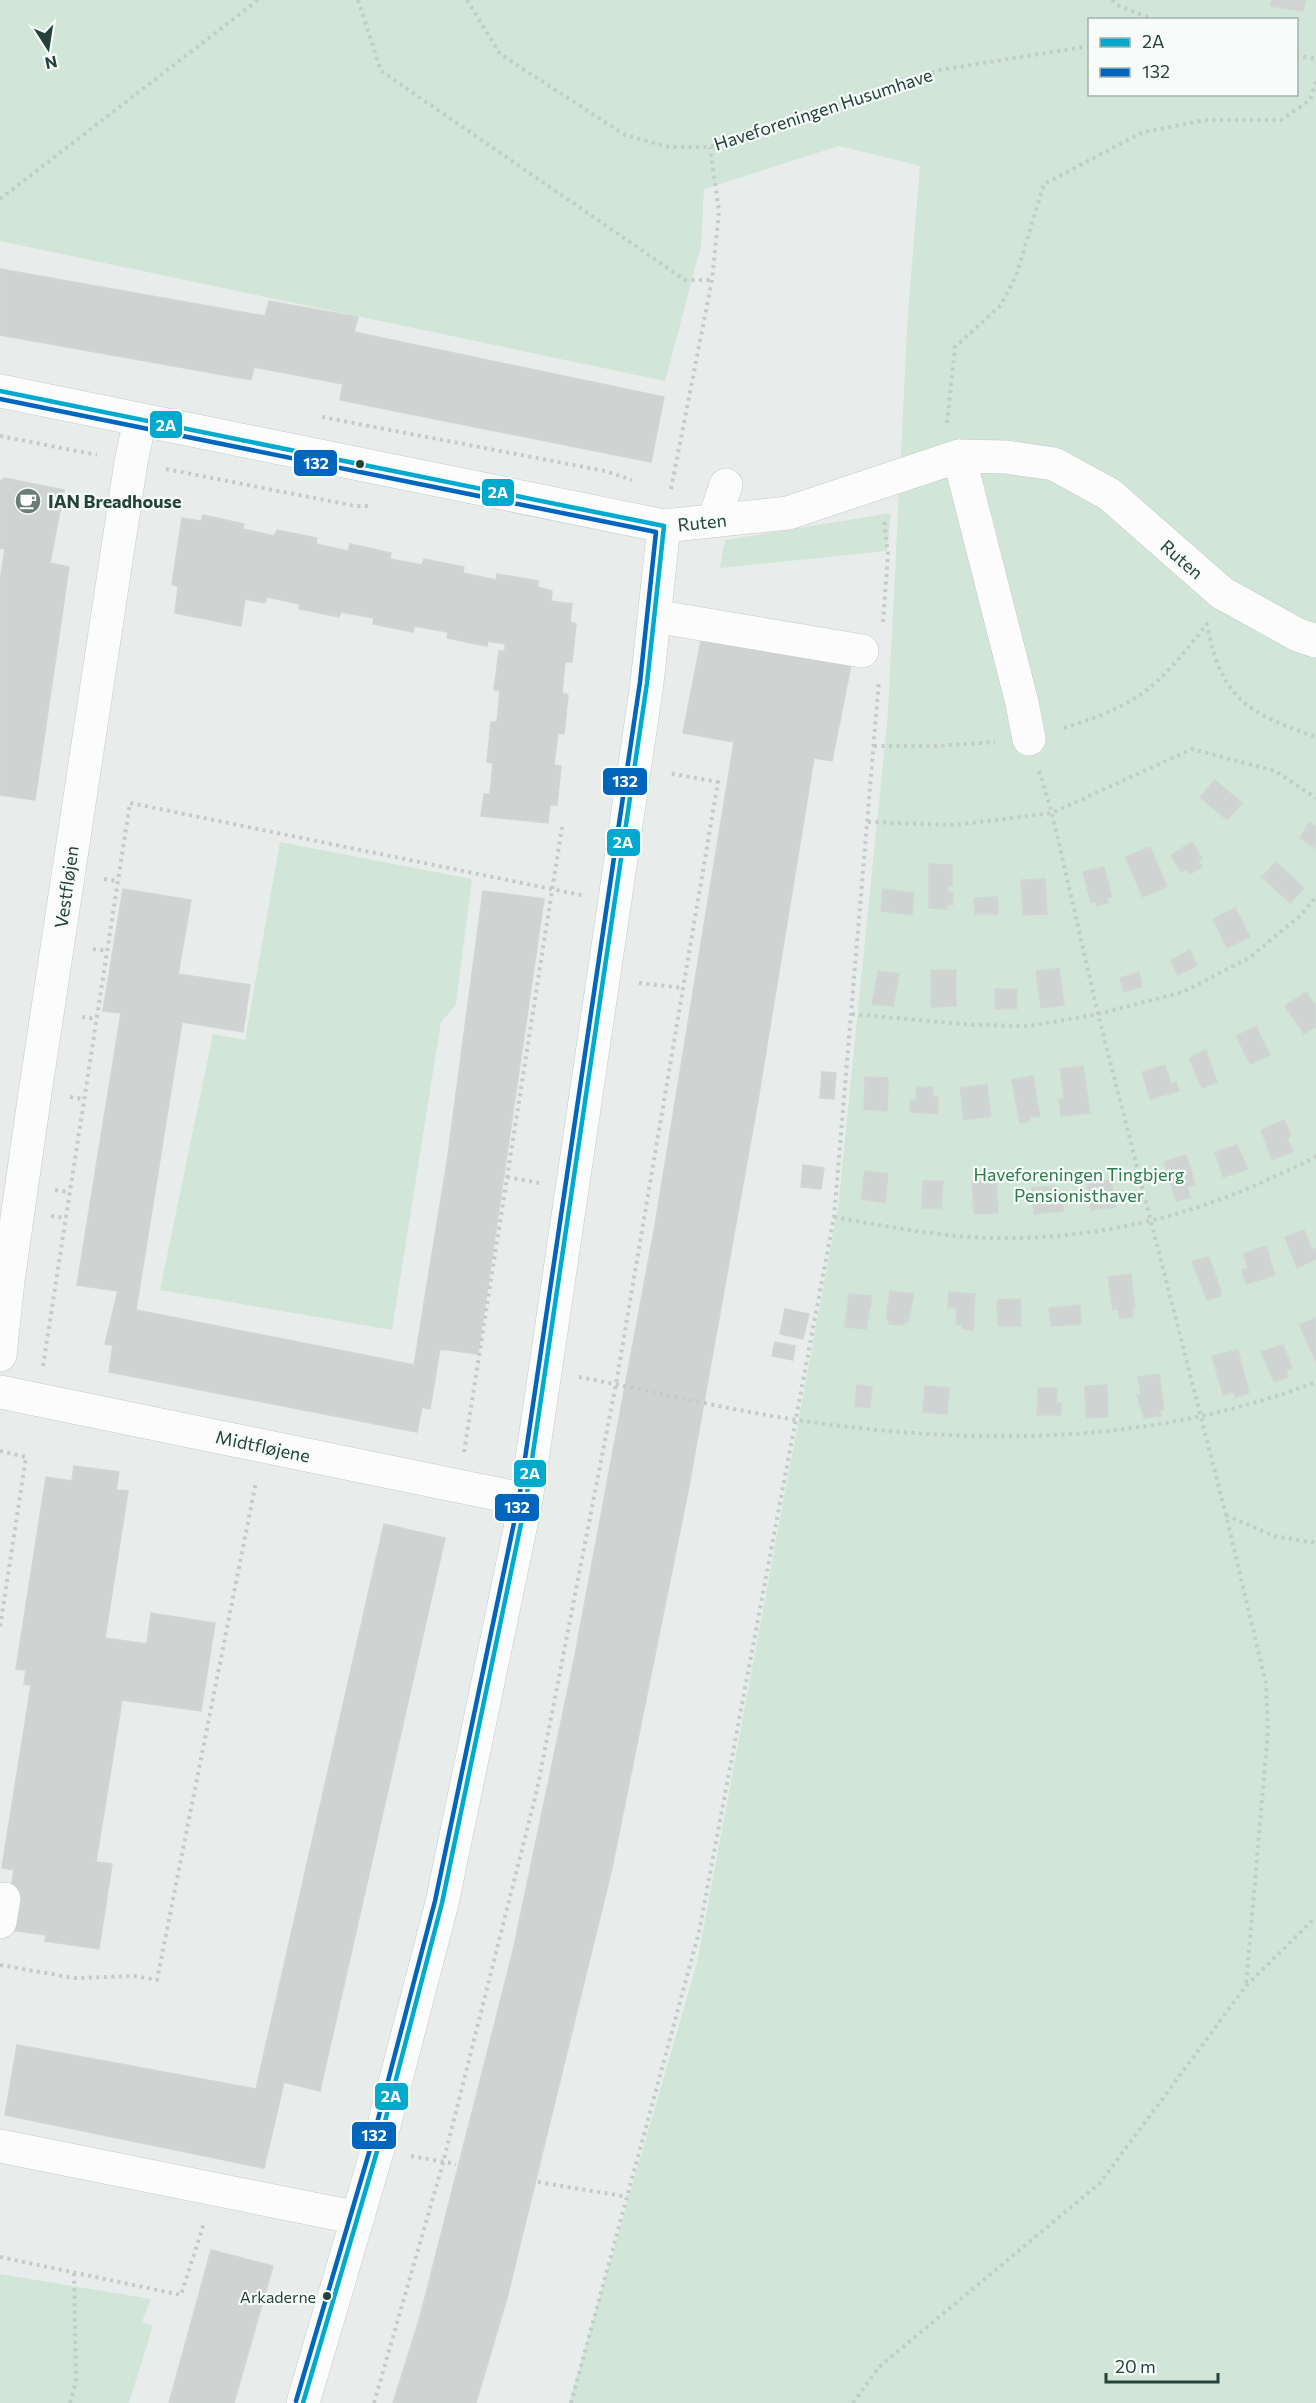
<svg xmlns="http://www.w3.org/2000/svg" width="1316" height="2403" font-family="Commissioner,sans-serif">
  <rect width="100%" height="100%" fill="#e8edeb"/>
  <path fill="#d1e6d8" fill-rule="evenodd" d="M0,0H1316V2403H569L697,1963L838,1208L888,713L908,312L920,166L839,146L704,189L701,246L665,381L0,241ZM1090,20H1296V94H1090Z
    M891,513L887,551L720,568L725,540Z
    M280,842L472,879L456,1005L441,1022L392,1330L160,1290L213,1034L245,1040Z
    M0,2274L151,2299L142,2322L153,2326L129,2403H0Z"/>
  <path fill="#cfd4d2" stroke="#d1d6d4" stroke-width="1.5" d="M1272,0H1306L1303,11L1270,6Z
    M0,269L265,316L269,301L358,317L354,332L664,397L651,462L340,400L343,384L254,367L251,380L0,335Z
    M5,478L64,490L50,563L69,567L35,800L0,795V581L5,549L0,548V481Z
    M203,515L244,524L243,529L274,536L277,530L317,538L316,544L348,551L350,544L391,553L390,559L422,565L424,559L464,567L463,573L496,580L497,574L538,581V587L552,591L551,601L572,604L570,622L576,624L572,662H565L562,693L568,695L564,734L558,733L554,765L561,766L557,805H550L548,823L481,816L484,794H490L493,763L487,762L491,722H497L500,691L494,690L499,651H505V644L488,641L487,646L447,638L448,632L414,626L413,632L373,624L374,618L341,612L339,617L299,609L300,604L267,597L265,603L245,599L241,626L175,613L178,587L172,584L182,518L201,521Z
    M702,636L851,665L832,761L814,758L757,1106L689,1486L612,1868L507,2298L476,2403H393L420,2317L513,1951L574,1660L654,1231L734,742L683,733Z
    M1215,780L1242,803L1227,820L1200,797Z
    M1309,822L1316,826V848L1300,838Z
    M1192,842L1202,858L1198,861L1202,867L1190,874L1187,869L1181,872L1171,855Z
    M1150,847L1167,886L1143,897L1125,857Z
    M1276,862L1304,888L1290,903L1262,877Z
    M929,864L952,865V886H947V892H953V905L946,904L947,909L929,908Z
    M1104,867L1112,897L1107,898L1108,903L1097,906L1096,901L1091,903L1083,872Z
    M1045,879L1047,914L1023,915L1021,880Z
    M123,889L191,900L178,974L250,985L243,1032L182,1022L136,1310L414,1365L447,1162L483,891L544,899L478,1354L440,1349L430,1409L422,1407L417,1432L109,1372L113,1345L105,1344L118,1291L77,1285L121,1013L103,1011Z
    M883,889L914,893L912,915L881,911Z
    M997,897L998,914H975L974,898Z
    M1235,908L1250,937L1227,948L1213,919Z
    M1190,950L1197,966L1178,975L1171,960Z
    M1059,968L1064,1005L1041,1008L1036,971Z
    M931,970H956V1006L931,1007Z
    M878,971L899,974L893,1006L872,1004Z
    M1139,972L1142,987L1124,992L1120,978Z
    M995,989H1017V1009H995Z
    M1306,992L1316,1007V1026L1304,1034L1285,1006Z
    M1256,1026L1270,1055L1250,1064L1236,1036Z
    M1206,1050L1217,1082L1202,1088L1189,1058Z
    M1165,1065L1171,1084L1176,1082L1179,1091L1150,1099L1142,1072Z
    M1083,1066L1090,1113L1061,1116L1059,1100L1064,1098L1060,1069Z
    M822,1072L836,1073L834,1099L820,1098Z
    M1033,1076L1040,1116L1029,1117L1030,1121L1020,1123L1012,1080Z
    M865,1077L888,1078L887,1111L864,1109Z
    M987,1084L991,1116L964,1120L960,1088Z
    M916,1087H933V1097H938V1114L910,1112V1100H916Z
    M1284,1120L1291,1135L1287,1138L1293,1151L1272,1160L1261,1130Z
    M1237,1145L1248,1169L1223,1177L1215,1152Z
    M1186,1155L1195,1184L1187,1187L1190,1197L1176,1201L1164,1162Z
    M803,1165L824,1168L821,1189L801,1187Z
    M865,1171L888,1174L885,1203L861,1199Z
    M1111,1180L1116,1207L1091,1210L1087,1183Z
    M923,1181H943L941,1208H922Z
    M996,1181L998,1213L974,1214L972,1182Z
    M1055,1186L1056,1196L1062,1199L1063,1211L1034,1214L1033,1200L1037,1198H1033L1032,1188Z
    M1304,1230L1312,1250L1316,1248V1259L1297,1268L1285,1237Z
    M1266,1246L1275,1275L1246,1284L1242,1270L1248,1268L1243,1254Z
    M1209,1257L1221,1292L1220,1296L1207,1300L1192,1261Z
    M1131,1274L1135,1307H1132L1133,1317L1120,1319L1118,1309L1113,1310L1108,1277Z
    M890,1291L914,1294L908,1322H904V1325L889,1324V1320H886Z
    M949,1292L975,1294L973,1330L962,1329V1325L956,1324L957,1308H948Z
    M849,1294L872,1296L866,1329L845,1327Z
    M1020,1299L1021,1326H998L997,1300Z
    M1080,1305L1081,1324L1051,1326L1049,1308Z
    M785,1309L809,1314L803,1339L780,1334Z
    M1316,1318V1362L1299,1325Z
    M775,1342L795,1346L793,1360L772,1356Z
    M1283,1345L1292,1368L1286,1369L1288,1377L1274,1382L1261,1352Z
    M1238,1350L1249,1393L1235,1397L1234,1392L1223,1395L1212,1356Z
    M1159,1374L1164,1410L1160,1411L1161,1416L1144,1418L1137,1395H1141L1138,1377Z
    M857,1385L872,1387L870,1408L855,1406Z
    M1107,1385L1108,1417L1086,1418L1085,1386Z
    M925,1386L949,1388L947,1414L923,1412Z
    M1038,1388H1057V1403H1061V1415H1037Z
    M74,1466L119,1472L116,1490L128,1491L105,1638L147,1644L151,1613L215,1623L201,1711L122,1700L96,1862L112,1864L99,1949L45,1941L46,1935L4,1929L14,1870L2,1868L31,1685L24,1684L26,1670L16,1669L46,1477L72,1481Z
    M384,1524L445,1538L320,2091L284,2082L264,2168L5,2115L17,2045L256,2089Z
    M211,2250L273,2266L234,2403H169Z"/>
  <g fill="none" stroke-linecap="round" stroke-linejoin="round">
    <defs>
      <path id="minor" d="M0,391L664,526L788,513L959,456L1006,457L1054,464L1109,494L1222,593L1298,635L1316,641
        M959,456L1022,703L1029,739
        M714,520L726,485
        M654,616L862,651
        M0,1355L8,1281L35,1093L131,462L140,420
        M0,1392L526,1500
        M0,1922L4,1899
        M0,2146L358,2218
        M303,2403L378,2148L442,1903L526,1500L647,683L664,526"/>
    </defs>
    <use href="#minor" stroke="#c5cac8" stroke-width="34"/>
    <path stroke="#c3ccca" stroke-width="4" stroke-dasharray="3 4.5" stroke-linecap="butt" d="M358,0L381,71L685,280H712
      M467,0L500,54L625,135L669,147H710L940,70L1090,46
      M1112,0L1117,5L1155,20
      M1296,55L1316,59
      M0,199L258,0
      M322,417L605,471L632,480
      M947,423L955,347L1001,305L1016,276L1044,184L1143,132L1206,120H1281L1310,100L1316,81
      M0,436L97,455
      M166,469L355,506H371
      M671,489L712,280L719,211L710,147
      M883,622L888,554L884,519
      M1064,728C1089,720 1118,710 1140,695C1166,677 1187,649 1207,624C1221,700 1248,713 1316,737
      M874,746H936L995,742
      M1039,771L1052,813L1098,1014L1226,1515L1266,1684L1268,1731L1246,1986
      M868,822L955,825L1052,813L1192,749L1275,771L1316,798
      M104,879L118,881
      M93,949L107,951
      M639,983L683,988
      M852,1014L974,1025L1029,1026L1098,1014L1183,992L1249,958L1300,916L1316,897
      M82,1017L96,1019
      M70,1097L84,1099
      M507,1177L539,1183
      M55,1190L69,1192
      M51,1216L66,1218
      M834,1217C886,1226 939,1237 992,1238C1088,1240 1185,1219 1271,1178C1286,1171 1302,1165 1316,1156
      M43,1366L130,803L581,895
      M579,1377C652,1391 724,1409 797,1420C972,1446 1149,1446 1316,1382
      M0,1451L26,1457L0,1627
      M464,1452L562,827
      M1226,1515L1274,1536L1316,1543
      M0,1965L74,1978L135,1976L157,1980L256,1482
      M411,2156L456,2164
      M538,2182L628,2197
      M0,2257L181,2295L204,2223
      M70,2403L76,2381L74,2272
      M374,2403L443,2163L537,1790L616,1384L718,782L668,773
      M571,2403L699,1932L834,1217L879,680
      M853,2403L879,2367L1100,2183L1246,1986L1316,1917"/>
    <use href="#minor" stroke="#fcfcfc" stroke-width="33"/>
    <defs>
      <path id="bus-1" d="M0,391L664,526
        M303,2403L378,2148L442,1903L526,1500L647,683L664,526"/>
      <path id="bus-2" d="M0,399L656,532L640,682L519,1499L435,1901L371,2146L296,2401"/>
    </defs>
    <use href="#bus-1" stroke="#f7fbf9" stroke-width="9"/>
    <use href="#bus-2" stroke="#f7fbf9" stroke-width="9"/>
    <use href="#bus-1" stroke="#00a9ce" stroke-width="4.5"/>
    <use href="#bus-2" stroke="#0065bd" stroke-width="4.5"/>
  </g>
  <defs>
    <symbol id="cafe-disc" viewBox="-11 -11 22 22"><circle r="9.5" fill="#697e78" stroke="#f7fbf9"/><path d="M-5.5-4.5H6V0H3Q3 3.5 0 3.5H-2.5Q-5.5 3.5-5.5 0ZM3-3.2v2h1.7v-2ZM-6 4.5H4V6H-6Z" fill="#fff"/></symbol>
  </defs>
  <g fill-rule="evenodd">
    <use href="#cafe-disc" x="13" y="486" width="30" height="30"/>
  </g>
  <g fill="#24423a" stroke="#f7fbf9" stroke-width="2">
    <circle cx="360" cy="464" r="5"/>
    <circle cx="327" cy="2296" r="5"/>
  </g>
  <g text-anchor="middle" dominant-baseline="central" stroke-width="4.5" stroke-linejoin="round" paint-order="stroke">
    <g font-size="16" fill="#24423a" stroke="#f7fbf9" text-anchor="end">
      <text x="316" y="2296">Arkaderne</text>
    </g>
    <g font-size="18" fill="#24423a" stroke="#f7fbf9">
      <text transform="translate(823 109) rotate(-18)">Haveforeningen Husumhave</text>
      <text transform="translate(702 522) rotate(-6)">Ruten</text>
      <text transform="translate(1182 559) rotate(41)">Ruten</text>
      <text transform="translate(66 887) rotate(-82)">Vestfløjen</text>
      <text transform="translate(263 1446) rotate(12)">Midtfløjene</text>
    </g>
    <g font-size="18" font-weight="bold" fill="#24423a" stroke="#f7fbf9" text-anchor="start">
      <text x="48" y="501">IAN Breadhouse</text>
    </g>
    <g font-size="18" fill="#2d7a4b" stroke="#f7fbf9">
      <text x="1079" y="1174">Haveforeningen Tingbjerg<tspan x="1079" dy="21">Pensionisthaver</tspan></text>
    </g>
  </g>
  <g stroke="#f7fbf9" stroke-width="2">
    <rect x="149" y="410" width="34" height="29" rx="6" fill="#00a9ce"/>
    <rect x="293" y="449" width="45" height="28" rx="6" fill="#0065bd"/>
    <rect x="481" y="478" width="34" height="29" rx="6" fill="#00a9ce"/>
    <rect x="602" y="767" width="46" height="29" rx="6" fill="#0065bd"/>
    <rect x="606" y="828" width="35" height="29" rx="6" fill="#00a9ce"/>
    <rect x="513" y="1459" width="34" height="29" rx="6" fill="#00a9ce"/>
    <rect x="494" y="1493" width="46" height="29" rx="6" fill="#0065bd"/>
    <rect x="374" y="2082" width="35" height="29" rx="6" fill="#00a9ce"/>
    <rect x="351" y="2121" width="46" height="29" rx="6" fill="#0065bd"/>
  </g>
  <g font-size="16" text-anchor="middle" font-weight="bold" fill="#fff">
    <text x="166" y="431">2A</text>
    <text x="316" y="469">132</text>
    <text x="498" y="498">2A</text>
    <text x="625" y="787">132</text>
    <text x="623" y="848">2A</text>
    <text x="530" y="1479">2A</text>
    <text x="517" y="1513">132</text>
    <text x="391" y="2102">2A</text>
    <text x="374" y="2141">132</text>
  </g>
  <rect x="1088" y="18" width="210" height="78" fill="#f7fbf9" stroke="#a3b1ad" stroke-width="1.5"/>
  <rect x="1100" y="38" width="30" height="9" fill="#00a9ce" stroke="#a3b1ad" stroke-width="1.5"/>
  <text x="1142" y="48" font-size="18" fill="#24423a">2A</text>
  <rect x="1100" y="68" width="30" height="9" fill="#0065bd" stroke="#a3b1ad" stroke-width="1.5"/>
  <text x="1142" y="78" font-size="18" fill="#24423a">132</text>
  <g transform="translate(48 48) rotate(168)" stroke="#f7fbf9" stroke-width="4.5" paint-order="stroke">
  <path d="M0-4.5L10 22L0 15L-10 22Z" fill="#24423a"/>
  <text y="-9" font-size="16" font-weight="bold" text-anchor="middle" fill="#24423a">N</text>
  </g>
  <path d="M1106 2373v9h112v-9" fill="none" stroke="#24423a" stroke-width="3"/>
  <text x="1115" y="2373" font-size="18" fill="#24423a" stroke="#f7fbf9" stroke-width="4.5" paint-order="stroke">20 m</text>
</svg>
